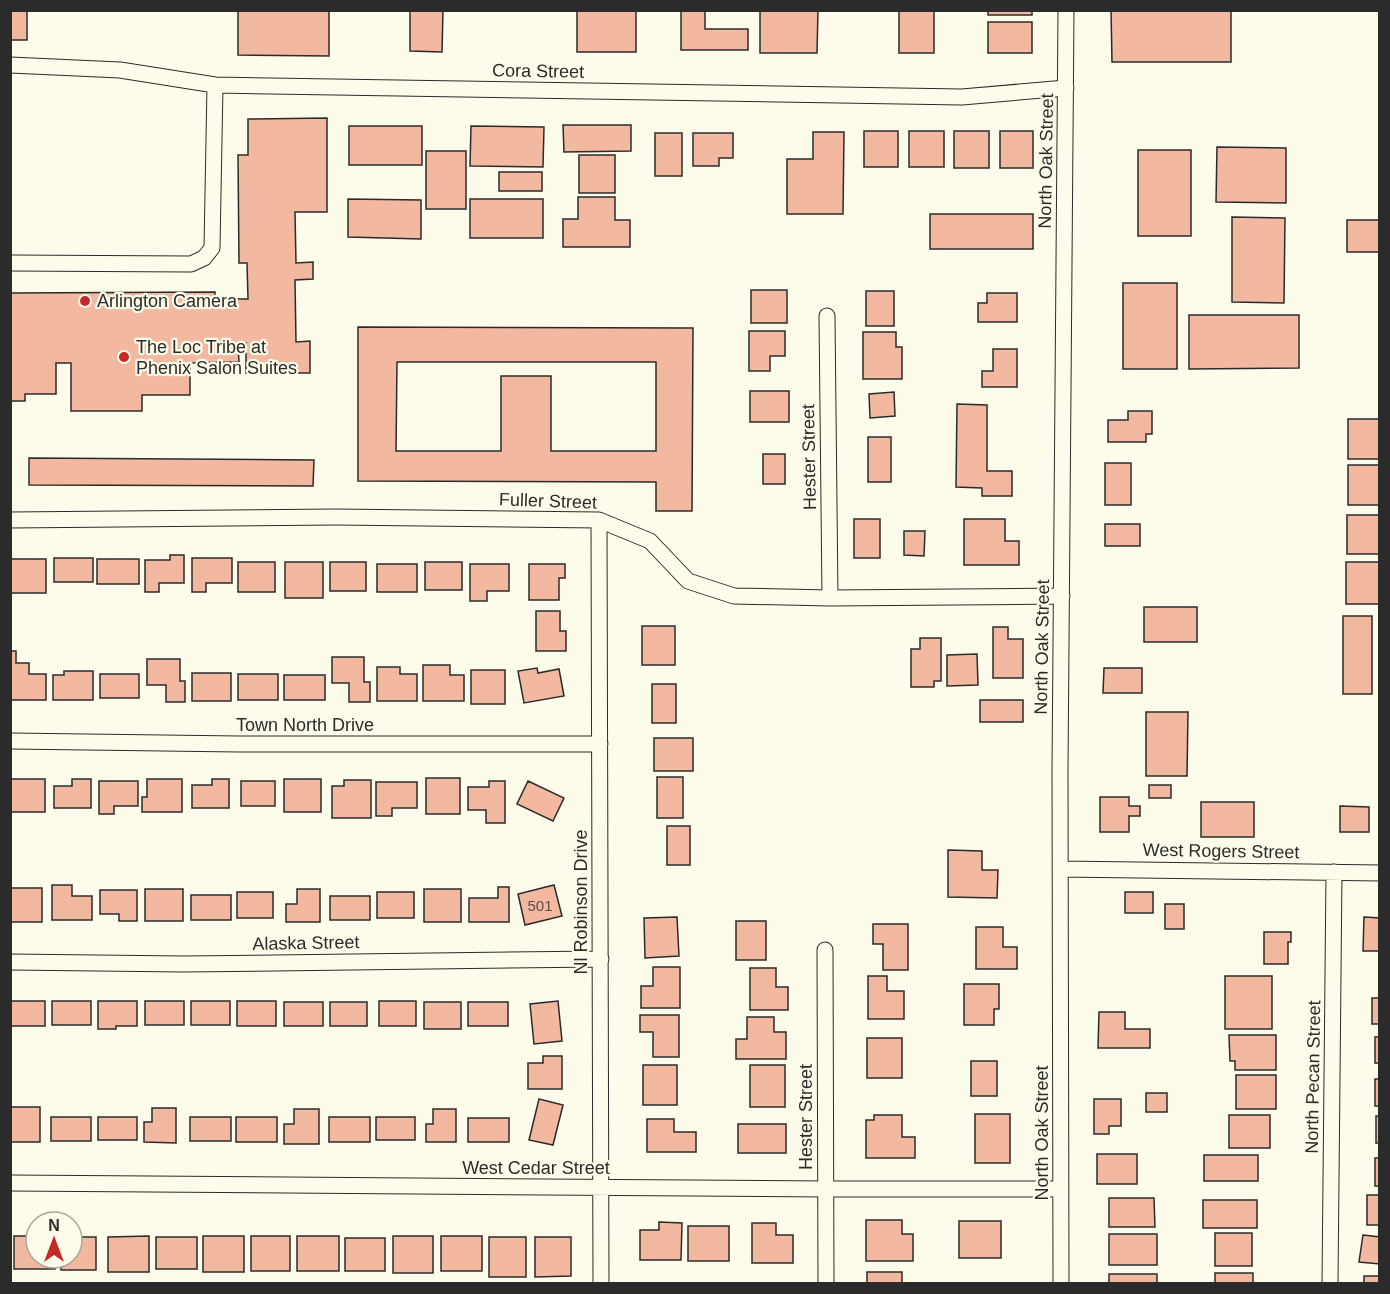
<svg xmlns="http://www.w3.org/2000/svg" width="1390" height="1294" font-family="Helvetica,sans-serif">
  <rect width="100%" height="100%" fill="#fdfbea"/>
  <path fill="#f2b8a0" stroke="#2b2b2b" stroke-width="1.5" fill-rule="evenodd" d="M10,10H27V40H10Z
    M238,10H329V56L238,55Z
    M410,10H443L442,52L410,51Z
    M577,10H636V52H577Z
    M681,10H705V29H748V50H681Z
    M760,10H818L817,53H760Z
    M899,10H934V53H899Z
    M988,10H1032V15H988Z
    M1111,10H1231V62H1112Z
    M988,22H1032V53H988Z
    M327,118V212H295L296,263L313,262V279L295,280L296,342L310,341V373H246V343H238L239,362L190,363V395H142V411H71V363H56V394H25V401H10V293L215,292V299H248L247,263H239L238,155H248V119Z
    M563,125H631V151L564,152Z
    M349,126H422V165H349Z
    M471,126L544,127L543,167L470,166Z
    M864,131H898V167H864Z
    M909,131H944V167H909Z
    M954,131H989V168H954Z
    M1000,131H1033V168H1000Z
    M813,132H844L843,214H787V159H813Z
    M655,133H682V176H655Z
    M693,133H733V158H719V166H693Z
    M1217,147L1286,148V203L1216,202Z
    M1138,150H1191V236H1138Z
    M426,151H466V209H426Z
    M579,155H615V193H579Z
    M499,172H542V191H499Z
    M578,197H615V220H630V247H563V219H578Z
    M348,199L421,200V239L348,237Z
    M470,199H543V238H470Z
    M930,214H1033V249H930Z
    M1232,217L1285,218L1284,303L1232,302Z
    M1347,220H1380V252H1347Z
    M1123,283H1177V369H1123Z
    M751,290H787V323H751Z
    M866,291H894V326H866Z
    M987,293H1017V322H978V303H987Z
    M1189,315H1299V368L1189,369Z
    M358,327L693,328L692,511H656V482L358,481ZM397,362H656V451H551V376H501V451H396Z
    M749,331H785V356H770V371H749Z
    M863,332H896V347H902V379H863Z
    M993,349H1017V387H982V371H993Z
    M750,391H789V422H750Z
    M894,392L895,416L870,418L869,394Z
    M957,404L987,405V471H1012V496H982V488L956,487Z
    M1128,411H1152V434H1146V442H1108V420H1128Z
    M1348,419H1380V459H1348Z
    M868,437H891V482H868Z
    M763,454H785V484H763Z
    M29,458L314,460L313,486L29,485Z
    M1105,463H1131V505H1105Z
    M1348,465H1380V505H1348Z
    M1347,515H1380V554H1347Z
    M854,519H880V558H854Z
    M964,519H1005V541H1019V565H964Z
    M1105,524H1140V546H1105Z
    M904,531H925L924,556L904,555Z
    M170,555H184V583H159V592H145V560H170Z
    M54,558H93V582H54Z
    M192,558H232V583H206V592H192Z
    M10,559H46V593H10Z
    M97,559H139V584H97Z
    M238,562H275V592H238Z
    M285,562H323V598H285Z
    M330,562H366V591H330Z
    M425,562H462V590H425Z
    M1346,562H1380V604H1346Z
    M377,564H417V592H377Z
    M470,564H509V591H487V601H470Z
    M529,564H565V578H559V600H529Z
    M1144,607H1197V642H1144Z
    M536,611H560V631H566V651H536Z
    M1343,616H1372V694H1343Z
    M642,626H675V665H642Z
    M993,627H1008V639H1023V678H993Z
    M920,638H941V681H934V687H911V649H920Z
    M10,651H16V663H29V674H46V700H10Z
    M977,654L978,685L947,686V655Z
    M332,657H364V682H370V702H349V683H332Z
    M147,659H180V681H185V702H166V685H147Z
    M423,665H450V675H464V701H423Z
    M377,667H400V674H417V701H377Z
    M537,668L538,673L559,669L564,696L524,703L518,671Z
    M1104,668H1142V693H1103Z
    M471,670H505V704H471Z
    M64,671H93V700H53V675H64Z
    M192,673H231V701H192Z
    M100,674H139V698H100Z
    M238,674H278V700H238Z
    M284,675H325V700H284Z
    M652,684H676V723H652Z
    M980,700H1023V722H980Z
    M1146,712H1188L1187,776H1146Z
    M654,738H693V771H654Z
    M657,777H683V818H657Z
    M426,778H460V814H426Z
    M10,779H45V812H10Z
    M72,779H91V808H54V786H72Z
    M147,779H182V812H142V797H147Z
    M212,779H229V808H192V785H212Z
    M284,779H321V812H284Z
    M344,780H371V818H332V786H344Z
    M99,781H138V806H114V814H99Z
    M241,781H275V806H241Z
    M489,781H505V823H486V810H468V787H489Z
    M528,781L564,798L553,821L517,804Z
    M376,782H417V808H392V816H376Z
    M1149,785H1171V798H1149Z
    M1100,797H1129V806H1140V816H1129V832H1100Z
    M1201,802H1254V837H1201Z
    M1340,806L1369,807V832H1340Z
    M667,826H690V865H667Z
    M948,850L982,851V870H998L997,898L948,897Z
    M52,885H72V896H92V920H52Z
    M554,885L562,916L525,925L518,894Z
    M498,887H509V922H469V898H498Z
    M10,888H42V922H10Z
    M145,889H183V921H145Z
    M297,889H320V922H286V904H297Z
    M424,889H461V922H424Z
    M100,890H137V921H119V914H100Z
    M237,892H273V918H237Z
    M377,892H414V918H377Z
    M1125,892H1153V913H1125Z
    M191,895H231V920H191Z
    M330,896H370V920H330Z
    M1165,904H1184V929H1165Z
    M677,917L679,956L645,958L644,918Z
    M1364,917L1380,918V951H1363Z
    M736,921H766V960H736Z
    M873,924H908V970H883V944H873Z
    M976,927H1003V947H1017V969H976Z
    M1264,932H1291V942H1288V964H1264Z
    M653,967H680V1008H641V986H653Z
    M750,968H776V987H788V1010H750Z
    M868,976H887V991H904V1019H868Z
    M1225,976H1272V1029H1225Z
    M964,984H999V1009H994V1025H964Z
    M1372,998H1380V1024H1372Z
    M10,1001H45V1026H10Z
    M52,1001H91V1025H52Z
    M98,1001H137V1026H116V1029H98Z
    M145,1001H184V1025H145Z
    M191,1001H230V1025H191Z
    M237,1001H276V1026H237Z
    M379,1001H416V1026H379Z
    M558,1001L562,1041L534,1044L530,1004Z
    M284,1002H323V1026H284Z
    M330,1002H367V1026H330Z
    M424,1002H461V1029H424Z
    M468,1002H508V1026H468Z
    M1099,1012H1125V1029H1150V1048H1098Z
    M640,1015H679V1057H653V1032H640Z
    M747,1017H774V1032H786V1059H736V1039H747Z
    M1229,1035H1276V1070H1235V1061H1230Z
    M1375,1037H1380V1063H1375Z
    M867,1038H902V1078H867Z
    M543,1056H562V1089H528V1063H543Z
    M971,1061H997V1096H971Z
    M643,1065H677V1105H643Z
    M750,1065H785V1107H750Z
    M1236,1075H1276V1109H1236Z
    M1375,1079H1380V1106H1375Z
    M1146,1093H1167V1112H1146Z
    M539,1099L563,1105L553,1145L529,1140Z
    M1094,1099H1121V1126H1109V1134H1094Z
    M10,1107H40V1142H10Z
    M152,1108H176V1143L144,1142V1122H152Z
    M294,1109H319V1144H284V1124H294Z
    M433,1109H456V1142H426V1124H433Z
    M975,1114H1010V1163H975Z
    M874,1115H902V1137H915V1158H866V1120H874Z
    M1229,1115H1270V1148H1229Z
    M1376,1116H1380V1143H1376Z
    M51,1117H91V1141H51Z
    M98,1117H137V1140H98Z
    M190,1117H231V1141H190Z
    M236,1117H277V1142H236Z
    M329,1117H370V1142H329Z
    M376,1117H415V1140H376Z
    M468,1118H509V1142H468Z
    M647,1119H674V1132H696V1152H647Z
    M738,1124H786V1153H738Z
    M1097,1154H1137V1184H1097Z
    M1204,1155H1258V1181H1204Z
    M1375,1158H1380V1186H1375Z
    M1367,1195H1380V1225H1367Z
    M1109,1198H1154L1155,1227H1109Z
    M1203,1200H1257V1228H1203Z
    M866,1220H902V1234H913V1261H866Z
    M959,1221H1001V1258H959Z
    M659,1222L682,1223L681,1260H640V1230H659Z
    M752,1223H776V1235H793V1263H752Z
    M688,1226H729V1261H688Z
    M1215,1233H1252V1266H1215Z
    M1109,1234H1157V1265H1109Z
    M1363,1235L1380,1237V1264L1359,1262Z
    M14,1236H36V1258H55V1269H14Z
    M149,1236V1272H108V1237Z
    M203,1236H244V1272H203Z
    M251,1236H290V1271H251Z
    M297,1236H339V1271H297Z
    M393,1236H433V1273H393Z
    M441,1236H482V1271H441Z
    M72,1237H96V1270H61V1258H72Z
    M156,1237H197V1269H156Z
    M489,1237H526V1277H489Z
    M535,1237H571V1276L535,1277Z
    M345,1238H385V1271H345Z
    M867,1272H902V1284H867Z
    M1215,1273H1253V1284H1215Z
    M1109,1274H1157V1284H1109Z
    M1364,1276H1380V1284H1364Z"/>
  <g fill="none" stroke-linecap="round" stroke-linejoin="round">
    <defs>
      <path id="minor" d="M10,65L120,70L215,85L962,97L1066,88
        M10,263L191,264L204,258L212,248L215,85
        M827,316L830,598
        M10,520L336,517L599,520L650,541L688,581L734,596L830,598L1062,596
        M599,520L601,1284
        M10,741L239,744H600
        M1061,869L1380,873
        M825,950L826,1284
        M10,962L183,964L601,959
        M10,1183L826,1189H1061
        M1061,1284L1060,771L1066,10
        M1330,1284L1334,872"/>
    </defs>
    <use href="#minor" stroke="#2b2b2b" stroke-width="17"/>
    <use href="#minor" stroke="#fdfbea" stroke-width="15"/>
  </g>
  <g fill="#c62828" stroke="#fdfbea" stroke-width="2">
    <circle cx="85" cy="301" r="6"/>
    <circle cx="124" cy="357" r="6"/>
  </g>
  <g text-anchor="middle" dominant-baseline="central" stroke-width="4.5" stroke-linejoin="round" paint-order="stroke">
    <g font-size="15" fill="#5d4e48">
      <text x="540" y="905">501</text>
    </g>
    <g font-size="18" fill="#2b2b2b" stroke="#fdfbea">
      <text transform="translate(538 71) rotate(1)">Cora Street</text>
      <text transform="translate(1046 161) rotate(-89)">North Oak Street</text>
      <text transform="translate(809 457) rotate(-91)">Hester Street</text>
      <text transform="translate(548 501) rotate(2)">Fuller Street</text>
      <text transform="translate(1042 647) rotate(-89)">North Oak Street</text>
      <text x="305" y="725">Town North Drive</text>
      <text transform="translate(1221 851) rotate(1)">West Rogers Street</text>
      <text transform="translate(581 902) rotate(-90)">Nl Robinson Drive</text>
      <text transform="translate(306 943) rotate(-1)">Alaska Street</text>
      <text transform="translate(1313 1077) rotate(-89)">North Pecan Street</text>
      <text transform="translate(806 1117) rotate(-90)">Hester Street</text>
      <text transform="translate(1042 1133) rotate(-90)">North Oak Street</text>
      <text x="536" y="1168">West Cedar Street</text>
    </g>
    <g font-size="18" fill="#2b2b2b" stroke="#fdfbea" text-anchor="start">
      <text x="97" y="301">Arlington Camera</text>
      <text x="136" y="347">The Loc Tribe at<tspan x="136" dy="21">Phenix Salon Suites</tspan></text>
    </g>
  </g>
  <rect width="1390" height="1294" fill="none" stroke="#2b2b2b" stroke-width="24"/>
  <g transform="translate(54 1240)"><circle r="28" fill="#fdfbea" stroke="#a9a89e" stroke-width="1.5"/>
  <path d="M0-4.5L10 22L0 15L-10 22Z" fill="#c62828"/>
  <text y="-9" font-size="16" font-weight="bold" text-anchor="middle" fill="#2b2b2b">N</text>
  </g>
</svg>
